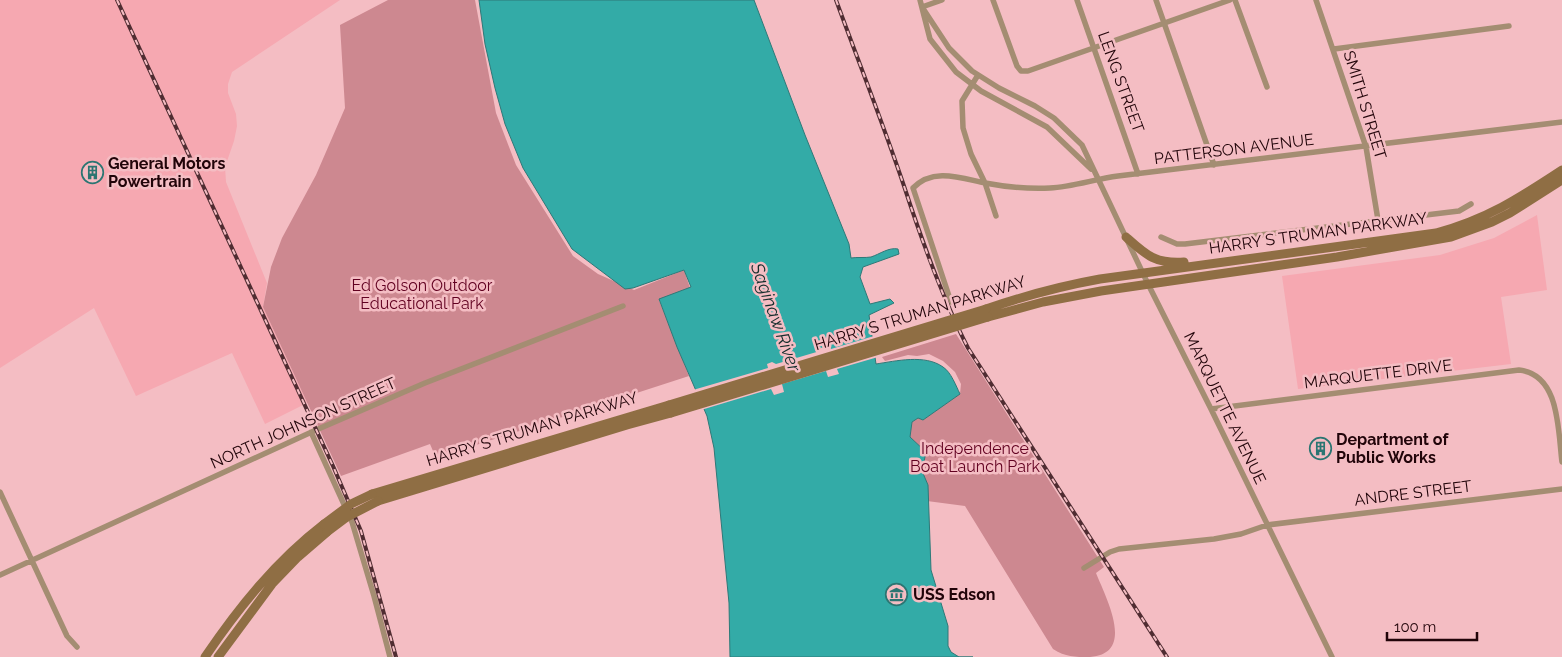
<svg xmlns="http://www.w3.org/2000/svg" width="1562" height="657" font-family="Raleway,sans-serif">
  <rect width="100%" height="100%" fill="#f4bdc3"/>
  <path fill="#f6a8b1" d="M0,0H340L232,72L228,84V93L236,114L237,126L234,141L225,167L226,182L267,283L263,307L307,403L265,424L232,353L136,396L94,308L0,368Z
    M1537,215L1547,290L1501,297L1511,364L1298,389L1282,276L1440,255L1494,238Z"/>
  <path fill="#cd8890" d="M388,0H475L496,113L516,165L573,256L598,274L634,290L684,270L690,288L659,300L689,376L436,458L430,444L341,476L263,307L271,267L282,238L316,175L345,108L340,25Z
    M956,334L1104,567L1096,573C1105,596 1137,654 1090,657C1074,657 1066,657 1053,649L965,506L927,501L928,485L922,471L926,452L910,437L912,422L918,418L923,420L960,394L961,384L955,372L943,361L929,354L917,356L908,355L885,361L882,357Z"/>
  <path fill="#33aba7" stroke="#2e7978" d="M479,0H754L805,135L849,244L851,258C857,257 865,258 871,257C880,254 889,247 898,249L899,254L863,267L860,277L870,304L890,299L894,303L869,315L876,364C896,361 925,354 943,367C951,372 956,386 960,394L923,420L918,418L912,422L910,437L926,452L922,471L928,485L931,570L948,626V646L951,652L959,657H973H730L729,603L714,448L707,416L677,347L659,299L691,287L684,270L633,288L625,289L572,249L523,168L505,124L495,88L485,44Z"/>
  <path fill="#f4bdc3" d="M874,336L878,357L837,369L839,374L828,377L826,371L782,384L784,392L774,395L771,389L701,410L693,390L768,368L767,364L772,362L776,364L820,351L821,348L827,346H830L831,349Z"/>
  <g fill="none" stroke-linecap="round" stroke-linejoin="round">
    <path stroke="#a48d72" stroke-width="5.5" d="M920,0L930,39L956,72L981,91L1047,127L1091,169
      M993,0L1017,66L1021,71H1028L1230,0
      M1077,0L1138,174
      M1156,0L1214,165
      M1235,0L1267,87
      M1316,0L1366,147L1378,220
      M922,7L949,48L972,71L999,88L1035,106L1054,118L1082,145L1148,284L1211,409L1332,657
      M922,7L942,0
      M1334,49L1509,26
      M978,75L962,101L963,128L971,154L985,183L996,216
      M1161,237L1177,244H1185L1459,211L1471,204
      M951,302L913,188C933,167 961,178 985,183C1006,187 1028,189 1050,188C1072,187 1095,179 1118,176L1562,122
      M1211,409L1519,370C1560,374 1558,431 1562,462
      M311,432L352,522L374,596L390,657
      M0,492L67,636L77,647
      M1084,568L1110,552L1119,549L1214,539L1241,534L1267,525L1562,489
      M0,575L316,430L425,383L623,306"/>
    <path stroke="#8f6e44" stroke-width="9" d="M1126,237C1146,255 1155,264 1184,262
      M986,309C1024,296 1061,286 1100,279L1436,233C1487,219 1518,199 1562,170
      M988,317L1043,302L1101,291L1337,257L1451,237L1492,222L1510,213L1562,180
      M372,494L669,405
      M378,501L627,425L671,413
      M205,657C239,607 276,561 324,524
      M218,657L272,584L298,557L327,532"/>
    <defs>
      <path id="rail" d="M117,0L333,466L361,531L396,657
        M836,0C859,63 884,126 905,189C923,244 942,297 968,348L1167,657"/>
    </defs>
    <use href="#rail" stroke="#502d32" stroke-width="4"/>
    <use href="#rail" stroke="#f4bdc3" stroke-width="2" stroke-dasharray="5.5" stroke-linecap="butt"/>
    <path stroke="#8f6e44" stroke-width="9" d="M669,405L986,309
      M671,413L988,317
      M324,524L351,504L372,494
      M327,532L347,517L378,501"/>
  </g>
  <defs>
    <symbol id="building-ring" viewBox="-11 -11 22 22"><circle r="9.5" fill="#f4bdc3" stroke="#2b7572" stroke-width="1.5"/><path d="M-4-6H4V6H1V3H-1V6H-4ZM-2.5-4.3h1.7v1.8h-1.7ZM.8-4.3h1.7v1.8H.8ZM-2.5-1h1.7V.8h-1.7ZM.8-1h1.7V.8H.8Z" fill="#2b7572"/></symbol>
    <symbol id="museum-ring" viewBox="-11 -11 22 22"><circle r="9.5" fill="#f4bdc3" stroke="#2b7572" stroke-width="1.5"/><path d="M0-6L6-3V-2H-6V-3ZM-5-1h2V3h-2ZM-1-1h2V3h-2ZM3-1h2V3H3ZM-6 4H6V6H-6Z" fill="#2b7572"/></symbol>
  </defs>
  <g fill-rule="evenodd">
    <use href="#building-ring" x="80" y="160" width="25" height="25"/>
    <use href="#building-ring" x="1308" y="436" width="25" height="25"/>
    <use href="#museum-ring" x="884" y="582" width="25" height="25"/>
  </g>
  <g text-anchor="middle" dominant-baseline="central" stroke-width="5" stroke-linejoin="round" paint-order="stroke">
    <g font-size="16" fill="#210409" stroke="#f4bdc3">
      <text transform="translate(1121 82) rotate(70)">LENG STREET</text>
      <text transform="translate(1365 105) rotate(73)">SMITH STREET</text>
      <text transform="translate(1234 149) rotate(-7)">PATTERSON AVENUE</text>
      <text transform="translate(1318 233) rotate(-8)">HARRY S TRUMAN PARKWAY</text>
      <text transform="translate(920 313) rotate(-17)">HARRY S TRUMAN PARKWAY</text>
      <text transform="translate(1378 374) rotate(-7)">MARQUETTE DRIVE</text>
      <text transform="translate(1225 408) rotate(64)">MARQUETTE AVENUE</text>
      <text transform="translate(303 423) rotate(-24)">NORTH JOHNSON STREET</text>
      <text transform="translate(532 429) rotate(-17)">HARRY S TRUMAN PARKWAY</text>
      <text transform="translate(1413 493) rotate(-7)">ANDRE STREET</text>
    </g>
    <g font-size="16" font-weight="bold" fill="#210409" stroke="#f4bdc3" text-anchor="start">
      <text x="108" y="163">General Motors<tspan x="108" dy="18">Powertrain</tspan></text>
      <text x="1336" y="439">Department of<tspan x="1336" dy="18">Public Works</tspan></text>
      <text x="913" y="594">USS Edson</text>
    </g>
    <g font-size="16" fill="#610020" stroke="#f4bdc3">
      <text x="422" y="285">Ed Golson Outdoor<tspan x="422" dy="18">Educational Park</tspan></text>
      <text x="975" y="448">Independence<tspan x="975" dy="18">Boat Launch Park</tspan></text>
    </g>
    <g font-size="18" font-style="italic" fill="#152e2d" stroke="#f4bdc3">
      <text transform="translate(776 317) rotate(70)">Saginaw River</text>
    </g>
  </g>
  <path d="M1387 632v8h90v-8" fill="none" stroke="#210409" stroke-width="2.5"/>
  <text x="1394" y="632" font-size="15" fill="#210409" stroke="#f4bdc3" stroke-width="4" paint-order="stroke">100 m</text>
</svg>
